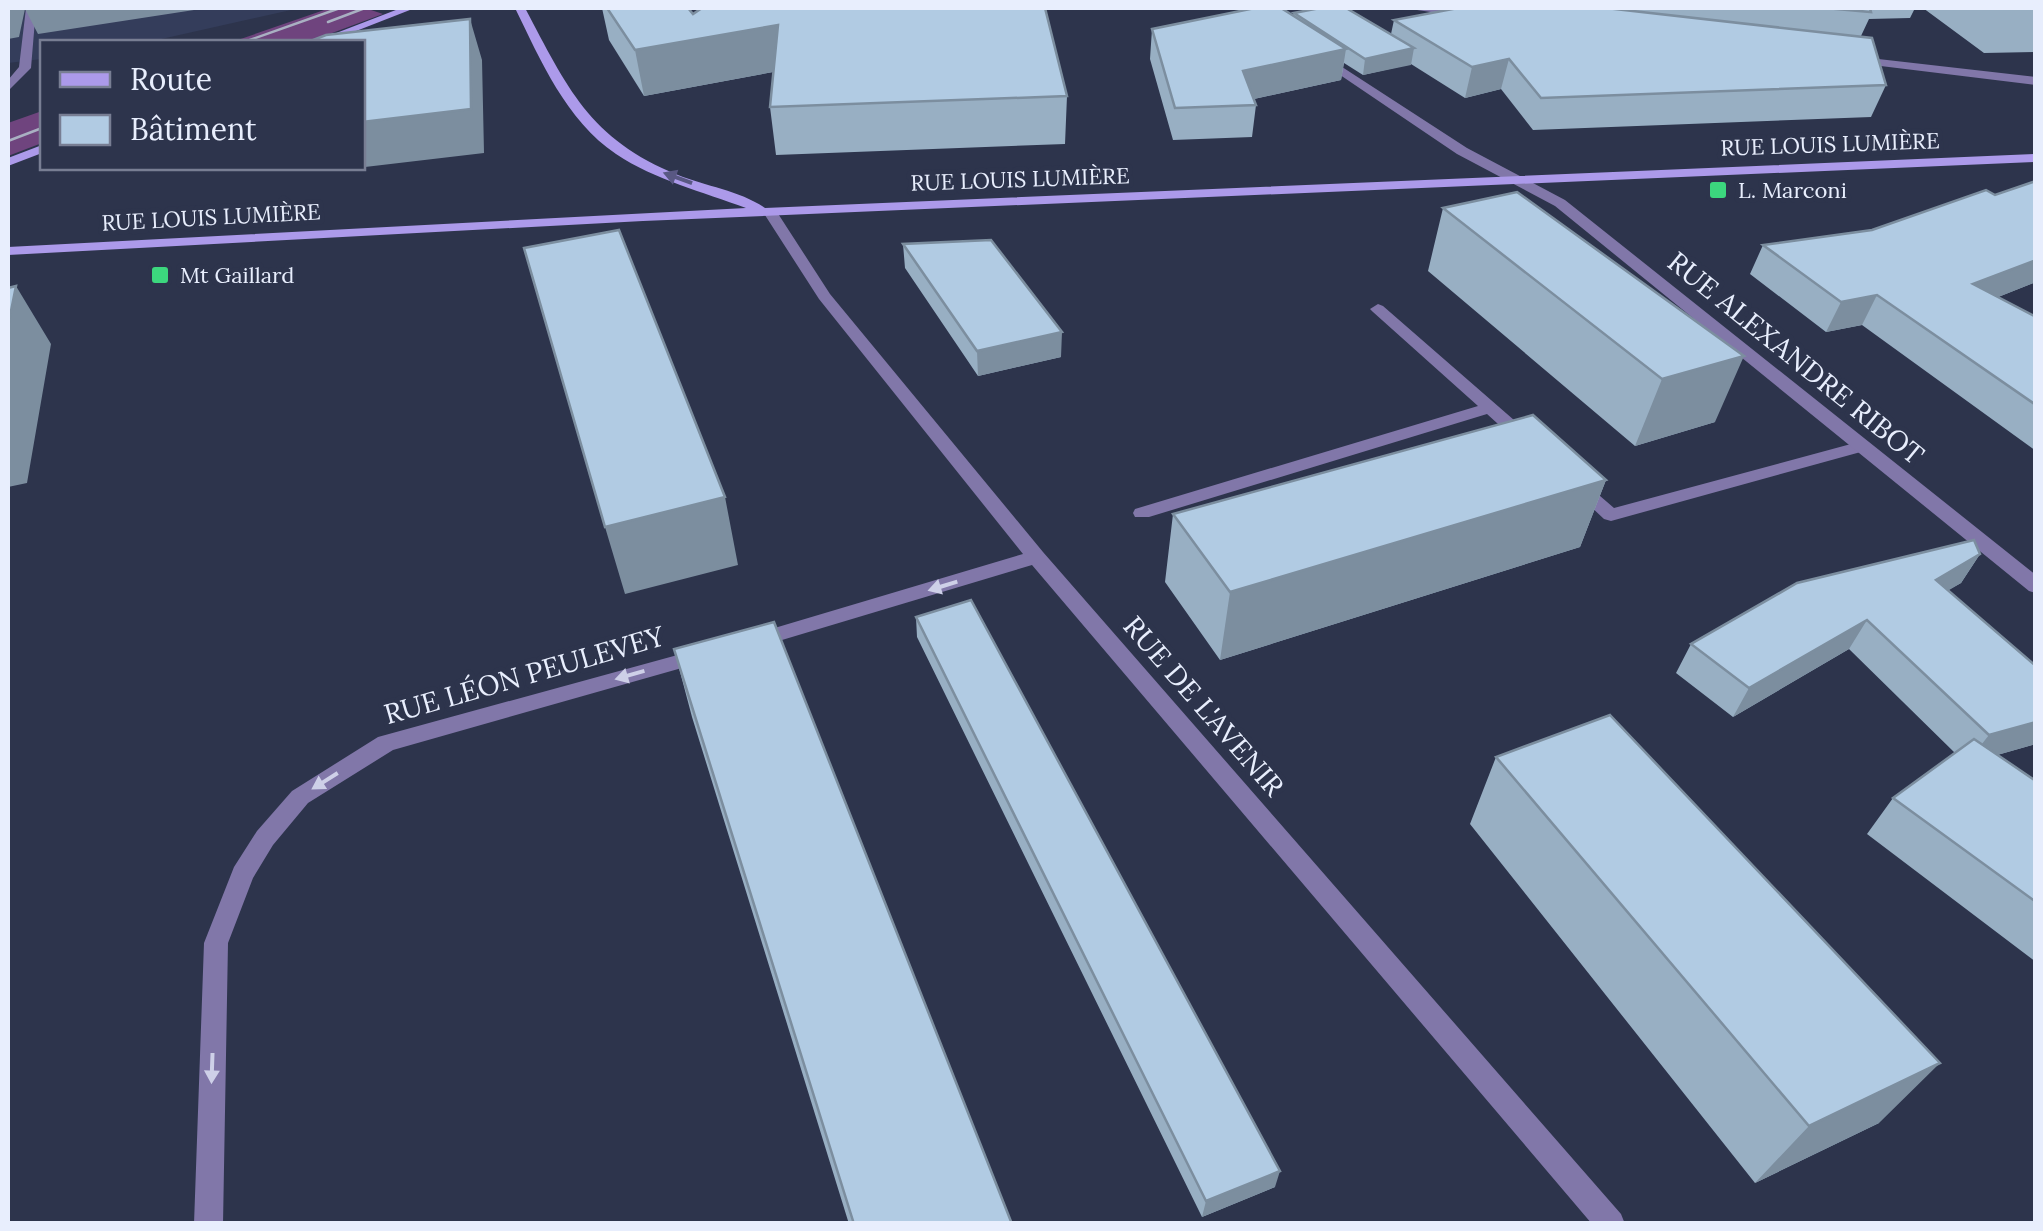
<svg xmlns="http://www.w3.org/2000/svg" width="2043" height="1231" font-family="Lora,serif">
  <rect width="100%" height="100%" fill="#2d344c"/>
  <path fill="#343d5b" d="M8,8H300L148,42H42V59L8,63Z"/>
  <path fill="#6f447e" d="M330,8H365L383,14L308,42H232Z
    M42,111V143L8,156V123Z"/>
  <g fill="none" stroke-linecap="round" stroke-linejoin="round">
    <path fill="#8177a9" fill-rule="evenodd" d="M26,8H36L31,68L8,91V80L19,67Z
      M1378,304L1383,306L1530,434L1533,438L1530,442H1518L1487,414L1149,517H1135L1133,513L1135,509L1478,406L1373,312L1370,309Z
      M1862,441L1871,446L1868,450L1611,521L1604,519L1570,487L1573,483H1585L1614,508Z"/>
    <path fill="#8177a9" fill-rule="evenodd" d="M1403,8H1435L1472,14L1466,17Z
      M1319,52L1467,148L1565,200L2036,575V593L2029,591L1555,206L1457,154L1315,58L1313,56Z
      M1852,56L2036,77V85L1848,62L1846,60Z
      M770,208L775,209L830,294L1043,552L1621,1214L1625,1224H1592L1032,565L755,648L748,646L745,641L748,636L1023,554L819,299L763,212Z
      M703,648L710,650L713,655L710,660L393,750L308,803L273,845L253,878L228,943L223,1224H194L204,943L234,867L257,831L292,791L378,737Z"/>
    <path fill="#ac9aea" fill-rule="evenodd" d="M401,8H415L328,42H313Z
      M515,8H525C567,87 589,139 678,175C705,186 741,191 765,208L2036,154V162L643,221L8,255V247L746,208C703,192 655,180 616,154C566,120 541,61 515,8Z
      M42,145V153L8,166V158Z"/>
    <path stroke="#a9b0c2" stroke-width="2.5" d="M328,22L365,8
      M244,42L340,8
      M8,141L42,128"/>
  </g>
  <path fill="#98afc3" d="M602,8H688L693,14L1067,96L1065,144L776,155L770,107L773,72L644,96L609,40Z
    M1458,8H1915L1910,18L1869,19L1861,36L1886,85L1871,117L1533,130L1501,89L1465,98L1411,64L1363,75L1344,63L1341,80L1254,99L1256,105L1252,137L1173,140L1150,59L1152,29L1293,15L1294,13L1391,34L1394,20Z
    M1923,8H2036V52L1984,53Z
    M2036,181V282L1998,297L2036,317V451L1862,325L1826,332L1750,274L1763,245L1872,230L1995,195Z
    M1517,192L1715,422L1635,446L1428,271L1443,208Z
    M903,244L1061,357L978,376L905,268Z
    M1606,480L1580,547L1220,660L1165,582L1173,514Z
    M1980,554L1961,583L1948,590L2036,666V744L1997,755L2036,781V962L1867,834L1893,798L1955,753L1849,649L1733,717L1676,673L1691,644Z
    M916,617L1275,1187L1202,1217L917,637Z
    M674,649L1012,1224H849L692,717Z
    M1496,757L1879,1123L1755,1183L1470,824Z"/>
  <path fill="#7c8e9f" d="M8,8H207L38,34L25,9L19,37L8,39Z
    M470,19L482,60L484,153L365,167L362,161V122Z
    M778,25L784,70L644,96L635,50Z
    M1414,48L1411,65L1363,75L1365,59Z
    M1346,49L1341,80L1240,102L1243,71Z
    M1509,59L1501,89L1465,98L1472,67Z
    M2036,260V282L1956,314L1973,284Z
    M16,286L51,344L27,483L8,487V326Z
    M1877,295L1862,325L1826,332L1841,302Z
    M1062,332L1061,357L978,376L977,351Z
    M1744,356L1715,422L1635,446L1662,379Z
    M1606,480L1580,547L1220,660L1230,592Z
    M725,497L738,565L625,594L605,527Z
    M1980,554L1961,583L1917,609L1936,580Z
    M1867,620L1849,649L1733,717L1749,688Z
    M2036,722V744L1966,764L1989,735Z
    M1940,1063L1879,1123L1755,1183L1809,1126Z
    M1280,1171L1275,1187L1202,1217L1206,1201Z"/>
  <path fill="#b1cbe3" stroke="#7c8e9f" stroke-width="2.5" d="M607,8H688L693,14L702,8H1045L1067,96L770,107L778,25L635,50Z
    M1255,8H1281L1346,49L1243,71L1256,105L1175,108L1152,29Z
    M1320,8H1346L1414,48L1365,59L1294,13Z
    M1458,8H1606L1872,38L1886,85L1541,98L1509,59L1472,67L1394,20Z
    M1825,8H1870L1871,12Z
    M470,19L471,109L362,122V42H308L326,35Z
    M2036,181V260L1973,284L2036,317V405L1877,295L1841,302L1763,245L1872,230L1986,190L1995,195Z
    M1517,192L1744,356L1662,379L1443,208Z
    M619,230L725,497L605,527L524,248Z
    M991,240L1062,332L977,351L903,244Z
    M16,286L8,326V288Z
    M1533,415L1606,480L1230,592L1173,514Z
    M1974,540L1980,554L1936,580L2036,666V722L1989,735L1867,620L1749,688L1691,644L1797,583Z
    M971,600L1280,1171L1206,1201L916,617Z
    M774,622L1012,1224H854L674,649Z
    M1610,715L1940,1063L1809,1126L1496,757Z
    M1974,739L2036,781V902L1893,798Z"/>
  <defs><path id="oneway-solid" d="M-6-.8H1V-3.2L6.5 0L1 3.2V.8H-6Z" transform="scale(2.5)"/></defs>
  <use fill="#595883" href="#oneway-solid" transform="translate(678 178) rotate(-160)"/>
  <g fill="#ced0e8">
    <use href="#oneway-solid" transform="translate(943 586) rotate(163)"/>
    <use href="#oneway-solid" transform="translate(630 675) rotate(164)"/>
    <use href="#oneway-solid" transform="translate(325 781) rotate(148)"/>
    <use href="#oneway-solid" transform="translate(212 1068) rotate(92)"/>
  </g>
  <g fill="#3cd77e" stroke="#2d344c" stroke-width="4">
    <rect x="1708" y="180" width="20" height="20" rx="5"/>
    <rect x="150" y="265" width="20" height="20" rx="5"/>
  </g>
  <g text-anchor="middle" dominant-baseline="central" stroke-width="10" stroke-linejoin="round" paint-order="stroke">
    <g font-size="22" fill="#e8eefd" stroke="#2d344c">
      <text transform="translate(1830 144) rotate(-2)">RUE LOUIS LUMIÈRE</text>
      <text transform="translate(1020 179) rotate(-2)">RUE LOUIS LUMIÈRE</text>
      <text transform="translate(211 217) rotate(-3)">RUE LOUIS LUMIÈRE</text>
    </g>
    <g font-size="22" fill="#e8eefd" stroke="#2d344c" text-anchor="start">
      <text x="1738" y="190">L. Marconi</text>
      <text x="180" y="275">Mt Gaillard</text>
    </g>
    <g font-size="28" fill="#e8eefd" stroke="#2d344c">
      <text transform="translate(1796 358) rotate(39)">RUE ALEXANDRE RIBOT</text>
      <text transform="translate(524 675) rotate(-16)">RUE LÉON PEULEVEY</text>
      <text transform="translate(1204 706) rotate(49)">RUE DE L'AVENIR</text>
    </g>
  </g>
  <rect width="2043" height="1231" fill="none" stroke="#e8eefd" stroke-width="20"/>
  <rect x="40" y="40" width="325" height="130" fill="#2d344c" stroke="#787e93" stroke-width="2.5"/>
  <rect x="60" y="72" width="50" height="15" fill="#ac9aea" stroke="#787e93" stroke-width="2.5"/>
  <text x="130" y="90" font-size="30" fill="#e8eefd">Route</text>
  <rect x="60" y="115" width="50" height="30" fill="#b1cbe3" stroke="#787e93" stroke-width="2.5"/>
  <text x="130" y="140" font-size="30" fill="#e8eefd">Bâtiment</text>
</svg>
